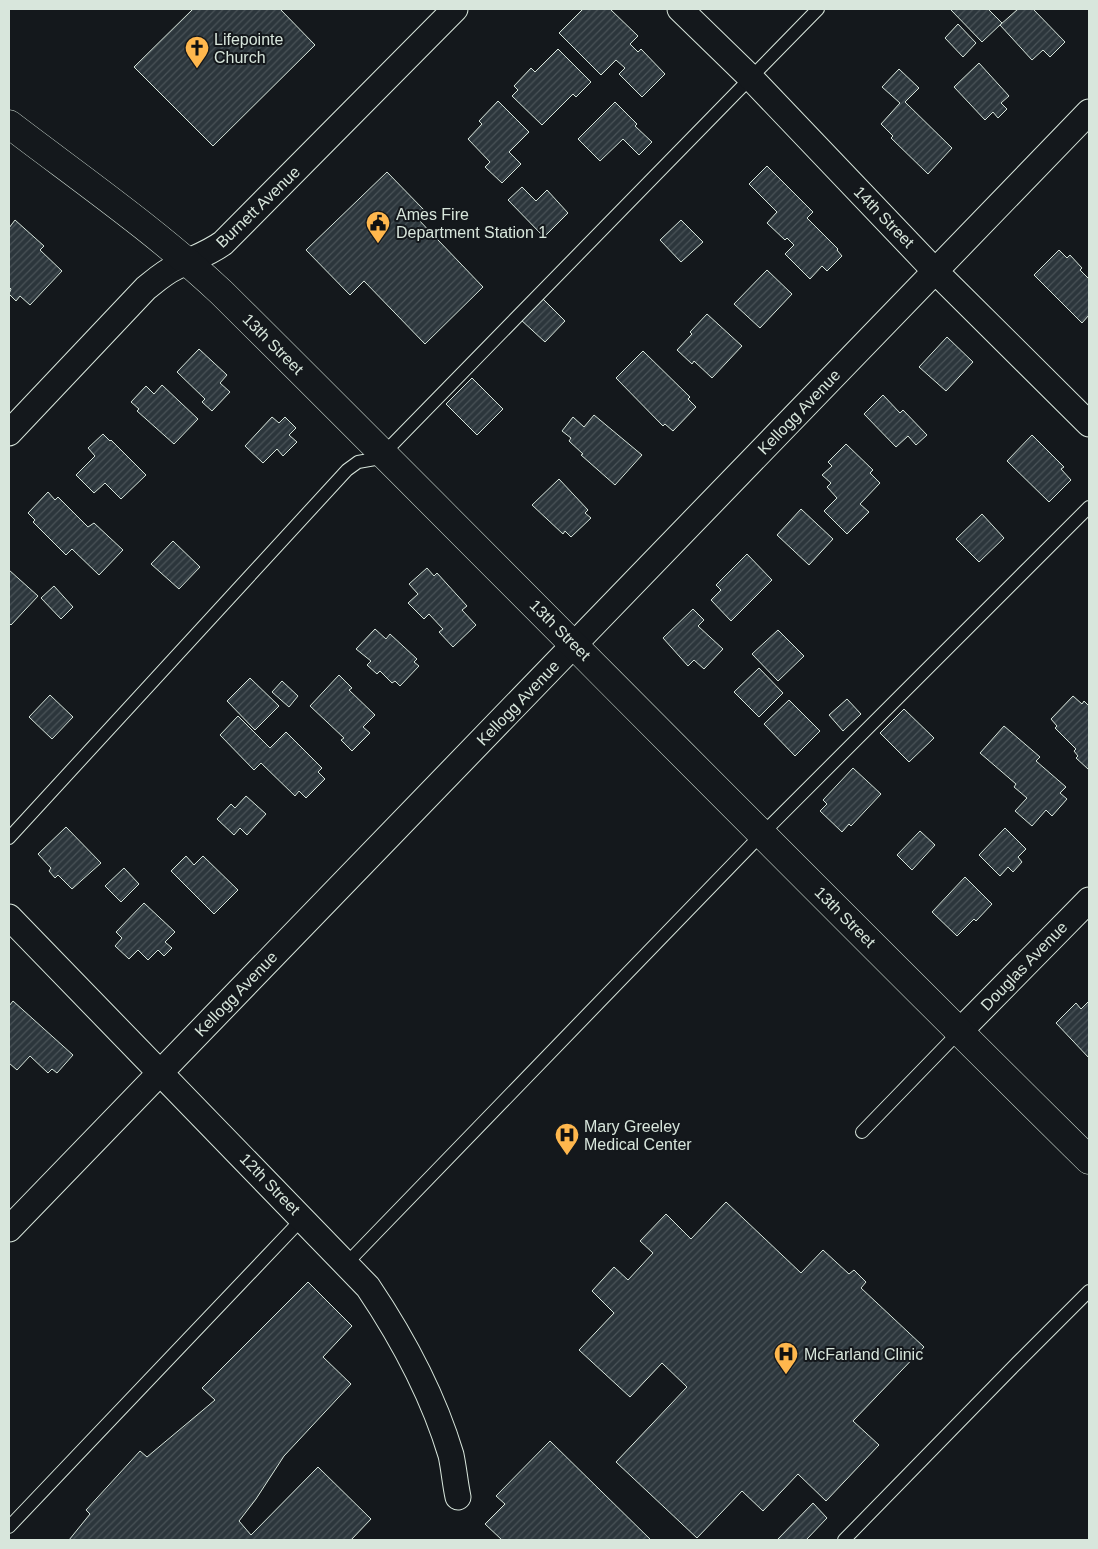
<svg xmlns="http://www.w3.org/2000/svg" width="1098" height="1549" font-family="Arial,sans-serif">
  <defs>
    <pattern id="building-hatch" width="6" height="6" patternUnits="userSpaceOnUse" patternTransform="scale(1.25)"><rect width="6" height="6" fill="#2c363c"/><path d="M-1 1l2-2M0 6l6-6M5 7l2-2" fill="none" stroke="#4a5358"/></pattern>
  </defs>
  <rect width="100%" height="100%" fill="#14181c"/>
  <path fill="url(#building-hatch)" stroke="#d8e6dc" d="M193,9H280L315,45L213,146L134,67Z
    M583,9H610L638,36L630,44L638,52L641,49L665,74L642,97L619,74L625,68L616,60L601,75L559,33Z
    M953,9H988L1002,23L982,42L951,10Z
    M1018,9H1033L1065,42L1050,57L1043,50L1032,60L1000,25Z
    M958,24L976,43L963,57L945,38Z
    M558,49L591,82L576,97L573,94L542,125L512,96L518,90L514,86L531,68L535,72Z
    M979,63L1009,96L1001,103L1007,109L998,118L993,112L985,120L954,87Z
    M899,69L919,88L905,102L952,148L928,174L891,138L893,136L881,124L900,103L882,87Z
    M498,101L529,132L509,152L521,164L502,183L485,167L490,162L468,139L482,124L479,121Z
    M615,102L637,124L635,126L652,142L639,155L623,139L600,161L578,139Z
    M767,166L813,212L807,218L838,249L837,250L842,256L827,271L822,266L810,279L785,254L794,245L787,238L785,240L767,223L777,212L749,184Z
    M387,172L424,210L416,217L483,287L425,344L364,281L350,295L306,250Z
    M522,187L536,201L547,190L568,213L544,237L508,200Z
    M15,220L44,246L40,250L62,271L30,305L20,296L16,301L9,294L11,289L9,287V228Z
    M681,220L703,242L681,262L660,240Z
    M1059,250L1067,258L1070,255L1082,268L1080,270L1088,278L1089,277V315L1082,323L1034,275Z
    M767,270L792,294L760,328L734,304Z
    M541,297L565,321L545,342L520,319Z
    M707,314L742,346L712,378L694,361L692,364L677,350L692,334L690,332Z
    M947,337L973,362L946,391L919,367Z
    M199,349L227,375L220,383L230,392L212,411L202,402L205,399L177,372Z
    M643,351L690,397L688,399L696,407L673,431L665,424L663,426L616,378Z
    M472,378L503,409L477,435L446,404Z
    M162,385L198,419L174,444L137,411L139,409L131,402L146,386L154,394Z
    M883,395L900,413L903,410L927,435L916,445L908,436L896,447L864,414Z
    M594,415L642,455L615,485L581,455L583,454L569,441L571,438L562,431L573,417L584,427Z
    M272,417L279,423L285,417L296,428L289,435L297,442L283,456L277,449L263,463L245,446Z
    M103,434L110,441L111,440L146,475L121,499L105,483L94,493L76,475L95,456L88,448Z
    M1032,435L1064,467L1061,469L1071,480L1049,502L1007,461Z
    M846,444L873,470L870,473L880,483L860,504L869,512L847,534L824,511L837,498L827,487L831,483L822,475L832,466L828,462Z
    M559,479L588,510L585,513L591,518L571,537L565,531L563,534L532,505Z
    M48,492L55,500L58,497L88,527L94,523L123,550L99,575L72,549L66,555L33,522L35,520L28,513Z
    M801,509L833,539L809,565L777,535Z
    M982,514L1004,538L979,562L956,539Z
    M173,541L200,567L179,589L151,564Z
    M747,554L772,580L731,621L711,600L721,590L716,585Z
    M427,568L434,576L437,573L467,606L462,610L476,625L453,647L439,632L443,629L429,614L424,619L408,603L418,594L409,584Z
    M9,570L38,596L11,625L9,623Z
    M54,586L73,607L61,619L41,598Z
    M693,609L704,620L698,626L723,649L704,669L694,660L688,666L663,638Z
    M375,629L386,639L390,634L417,659L414,662L419,666L400,686L395,681L392,683L380,671L377,674L367,665L371,661L356,649Z
    M778,630L804,656L778,681L752,654Z
    M759,668L783,693L759,717L734,692Z
    M339,675L352,688L349,690L375,715L363,727L370,733L352,751L341,740L344,738L310,706Z
    M250,678L279,706L255,730L227,701Z
    M282,681L298,696L289,707L272,692Z
    M50,695L73,717L52,739L29,717Z
    M1073,696L1082,704L1084,701L1089,706V768L1088,769L1076,758L1078,756L1074,751L1076,749L1055,728L1057,726L1051,719Z
    M847,699L861,714L843,731L829,715Z
    M789,700L820,731L795,756L764,724Z
    M904,709L934,738L909,762L880,733Z
    M238,716L270,748L286,732L322,768L318,772L325,779L306,798L299,791L295,796L261,763L254,770L220,735Z
    M1004,726L1040,757L1036,761L1066,787L1060,793L1067,799L1052,816L1046,810L1032,826L1015,811L1027,798L1014,787L1016,784L980,753Z
    M853,768L881,794L851,826L849,824L842,832L820,811L827,804L823,800Z
    M246,796L266,814L247,835L240,828L234,835L217,819L231,804L235,808Z
    M66,827L101,863L72,889L58,875L55,878L49,871L51,868L38,854Z
    M1005,828L1026,849L1018,857L1022,862L1013,872L1008,867L1000,876L979,855Z
    M920,831L935,845L912,870L897,855Z
    M186,856L194,865L203,856L238,890L214,914L171,871Z
    M124,868L139,884L121,902L105,886Z
    M965,877L992,904L976,921L974,919L957,936L932,912Z
    M144,903L175,932L165,942L172,948L164,956L158,950L148,960L138,950L129,959L115,946L122,938L116,932Z
    M13,1001L73,1055L57,1073L52,1069L48,1073L30,1056L17,1070L9,1063V1006Z
    M1089,1001V1058L1056,1023L1076,1003L1081,1009Z
    M726,1202L801,1273L823,1250L849,1274L854,1270L866,1282L861,1288L924,1347L853,1421L879,1445L826,1501L798,1474L763,1511L742,1491L697,1538L616,1462L687,1387L662,1363L630,1397L579,1350L614,1313L592,1291L614,1267L628,1280L653,1253L640,1241L666,1214L691,1239Z
    M308,1282L352,1326L323,1357L351,1384L284,1456L256,1499L239,1521L251,1535L318,1467L371,1519L351,1540H69L90,1514L86,1510L140,1451L147,1457L215,1400L202,1388Z
    M550,1441L651,1540H502L485,1524L505,1504L496,1496Z
    M813,1503L827,1518L806,1540H777Z"/>
  <g fill="none" stroke-linecap="round" stroke-linejoin="round">
    <defs>
      <path id="service" d="M9,838L347,470L358,462L375,459L383,454L818,9
        M862,1132L959,1032
        M346,1264L762,834L1089,507
        M9,1527L303,1218
        M844,1540L1017,1363L1089,1291"/>
      <path id="minor" d="M680,9L751,78L935,271L1089,424
        M9,433L146,288C156,280 165,272 176,267C192,259 208,254 223,243L455,9
        M9,917L368,1287C403,1339 433,1395 451,1455C454,1469 455,1483 458,1497
        M959,1032L1089,900
        M9,1229L1089,112"/>
      <path id="secondary" d="M9,124C81,179 156,231 222,293C512,581 798,873 1089,1160"/>
    </defs>
    <use href="#service" stroke="#d8e6dc" stroke-width="14"/>
    <use href="#minor" stroke="#d8e6dc" stroke-width="27"/>
    <use href="#secondary" stroke="#d8e6dc" stroke-width="29"/>
    <use href="#service" stroke="#14181c" stroke-width="12"/>
    <use href="#minor" stroke="#14181c" stroke-width="25"/>
    <use href="#secondary" stroke="#14181c" stroke-width="28"/>
  </g>
  <defs>
    <symbol id="church-pin" viewBox="-11 -11 22 30"><path d="M0 17L-7.5 6A9.5 9.5 0 1 1 7.5 6Z" fill="#ffb74d" stroke="#14181c"/><path d="M-1.2-6h2.4v3.5h3.3v2.4h-3.3V6h-2.4V-.1h-3.3v-2.4h3.3Z" fill="#111"/></symbol>
    <symbol id="civic-pin" viewBox="-11 -11 22 30"><path d="M0 17L-7.5 6A9.5 9.5 0 1 1 7.5 6Z" fill="#ffb74d" stroke="#14181c"/><path d="M-.6-6.5H3V-4.5H.6V-3L4-1V1h2V6H-6V1h2V-1L-.6-3ZM-1.2 2.5V6h2.4V2.5Z" fill="#111"/></symbol>
    <symbol id="hospital-pin" viewBox="-11 -11 22 30"><path d="M0 17L-7.5 6A9.5 9.5 0 1 1 7.5 6Z" fill="#ffb74d" stroke="#14181c"/><path d="M-5-5h3v3.5h4V-5h3V5h-3V1.5h-4V5h-3Z" fill="#111"/></symbol>
  </defs>
  <g fill-rule="evenodd">
    <use href="#church-pin" x="183" y="34" width="28" height="38"/>
    <use href="#civic-pin" x="364" y="209" width="28" height="38"/>
    <use href="#hospital-pin" x="553" y="1121" width="28" height="38"/>
    <use href="#hospital-pin" x="772" y="1340" width="28" height="38"/>
  </g>
  <g text-anchor="middle" dominant-baseline="central" stroke-width="4" stroke-linejoin="round" paint-order="stroke">
    <g font-size="16" fill="#d8e6dc" stroke="#14181c" text-anchor="start">
      <text x="214" y="39">Lifepointe<tspan x="214" dy="18">Church</tspan></text>
      <text x="396" y="214">Ames Fire<tspan x="396" dy="18">Department Station 1</tspan></text>
      <text x="584" y="1126">Mary Greeley<tspan x="584" dy="18">Medical Center</tspan></text>
      <text x="804" y="1354">McFarland Clinic</text>
    </g>
    <g font-size="16" fill="#d8e6dc" stroke="#14181c">
      <text transform="translate(258 207) rotate(-44)">Burnett Avenue</text>
      <text transform="translate(884 217) rotate(46)">14th Street</text>
      <text transform="translate(273 344) rotate(45)">13th Street</text>
      <text transform="translate(799 412) rotate(-46)">Kellogg Avenue</text>
      <text transform="translate(560 630) rotate(45)">13th Street</text>
      <text transform="translate(518 703) rotate(-46)">Kellogg Avenue</text>
      <text transform="translate(845 917) rotate(45)">13th Street</text>
      <text transform="translate(1024 966) rotate(-46)">Douglas Avenue</text>
      <text transform="translate(236 994) rotate(-46)">Kellogg Avenue</text>
      <text transform="translate(270 1184) rotate(46)">12th Street</text>
    </g>
  </g>
  <rect width="1098" height="1549" fill="none" stroke="#d8e6dc" stroke-width="20"/>
</svg>
